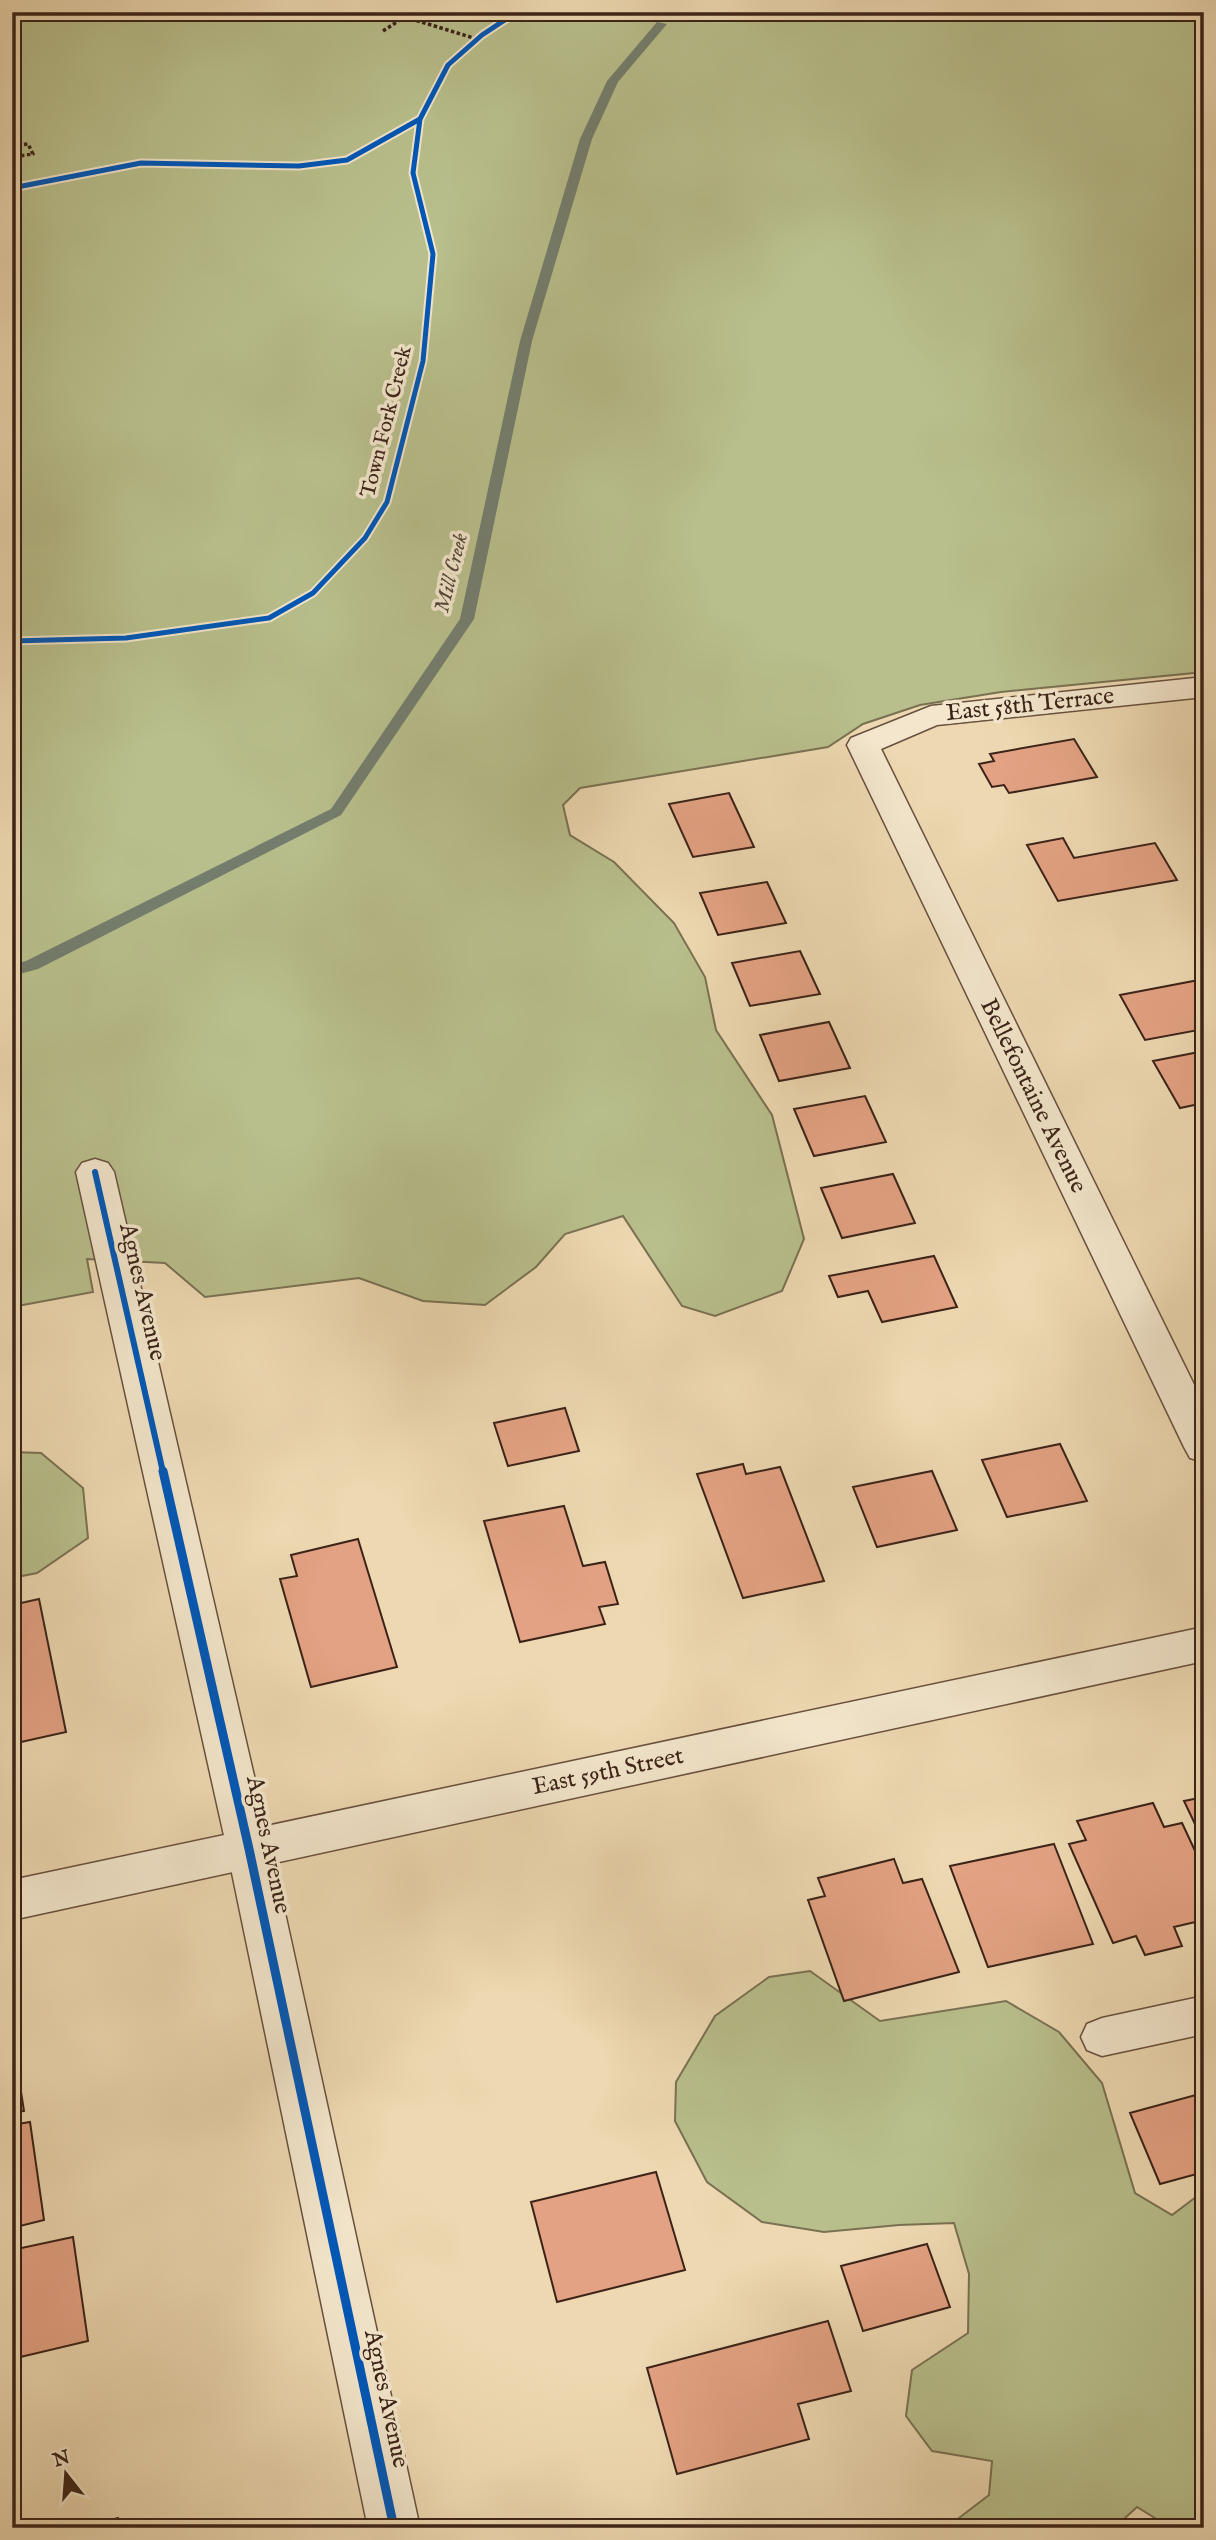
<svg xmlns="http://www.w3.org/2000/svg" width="1216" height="2540" font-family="'IM FELL English',serif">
  <rect width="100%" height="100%" fill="#edd8b1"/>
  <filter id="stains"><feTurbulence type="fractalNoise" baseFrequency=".00286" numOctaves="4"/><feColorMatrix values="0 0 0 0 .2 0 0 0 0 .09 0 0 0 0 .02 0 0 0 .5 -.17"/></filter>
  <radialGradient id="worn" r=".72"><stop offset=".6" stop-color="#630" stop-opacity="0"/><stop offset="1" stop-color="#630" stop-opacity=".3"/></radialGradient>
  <path fill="#b8bf8c" stroke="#7a7152" stroke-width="2" d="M12,12H1204V672L1001,692L920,705L863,724L828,747L580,788L563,805L570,835L614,862L674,923L705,977L716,1030L772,1115L804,1239L782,1291L715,1316L682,1306L623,1216L565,1234L536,1267L485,1305L423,1301L359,1278L205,1297L165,1263L87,1259L93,1292L12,1307Z
    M12,1452L41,1453L83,1488L88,1538L37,1573L12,1578Z
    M810,1971L880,2021L1006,2001L1059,2032L1102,2083L1135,2193L1172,2215L1204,2191V2526L1171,2528L1137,2507L1114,2528H946L989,2495L992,2461L932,2451L906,2416L912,2370L968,2333L969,2274L954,2223L899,2225L824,2232L762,2222L707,2182L675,2121L676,2082L715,2016L769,1977Z"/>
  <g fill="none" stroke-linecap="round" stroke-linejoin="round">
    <path fill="#747e6e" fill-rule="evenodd" d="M657,22L667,24L618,82L592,139L532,341L474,619L341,815L38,969L12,976V965L26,961L331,809L460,619L520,341L580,139L607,81Z"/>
  </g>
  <path fill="#e3a283" stroke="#3b2318" stroke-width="2" d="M1074,739L1097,777L1009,793L1004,785L992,787L979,764L994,761L990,754Z
    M729,793L754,847L693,857L669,804Z
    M1063,838L1074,858L1155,843L1177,880L1058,901L1027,845Z
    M767,882L786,923L718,935L700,893Z
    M800,951L820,994L750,1006L732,963Z
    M1204,979V1029L1145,1040L1120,995Z
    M829,1022L850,1068L779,1081L760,1035Z
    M1204,1051V1103L1180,1108L1153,1061Z
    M865,1096L886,1142L814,1156L794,1109Z
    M893,1174L915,1223L842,1238L821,1188Z
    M934,1256L957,1307L882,1322L868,1291L838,1297L829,1276Z
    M565,1408L579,1451L508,1466L494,1423Z
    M1060,1444L1087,1501L1007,1517L982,1460Z
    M743,1464L746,1474L780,1467L824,1581L743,1598L697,1474Z
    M932,1471L957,1530L877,1547L853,1487Z
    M564,1506L583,1566L605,1562L618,1604L599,1607L605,1624L520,1642L484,1521Z
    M358,1539L397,1667L311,1687L280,1579L297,1576L291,1555Z
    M39,1599L66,1732L12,1744V1605Z
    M1204,1797V1843L1184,1801Z
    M1153,1803L1164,1827L1182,1823L1204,1870V1920L1174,1927L1182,1946L1145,1955L1136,1936L1113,1943L1069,1844L1086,1840L1077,1821Z
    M1054,1844L1093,1944L988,1967L950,1866Z
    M894,1859L903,1883L922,1879L959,1972L844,2001L808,1900L825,1896L818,1878Z
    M12,2034L24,2111L12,2113Z
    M1203,2093L1204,2172L1160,2184L1130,2113Z
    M30,2122L44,2220L12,2228V2125Z
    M656,2172L685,2270L557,2302L531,2202Z
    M73,2237L88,2341L12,2359V2250Z
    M927,2244L950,2307L863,2331L841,2266Z
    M828,2321L851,2391L798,2404L809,2439L677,2474L647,2368Z
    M118,2518L120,2528H80Z"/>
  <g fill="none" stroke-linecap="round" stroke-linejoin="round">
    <defs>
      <path id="service" d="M1204,1996V2034L1102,2056L1087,2050L1081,2037L1087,2024L1102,2018Z"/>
      <path id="minor" d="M1204,677V697L937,725L881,749L1204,1405V1462L1190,1458L1184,1447L847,745L851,738L931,706Z
        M95,1159L108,1163L114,1172L271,1849L420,2528H368L227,1849L76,1172L82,1163Z"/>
      <path id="tertiary" d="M1204,1627V1661L12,1920V1880Z"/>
    </defs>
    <use href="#service" stroke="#68503e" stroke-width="3"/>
    <use href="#minor" stroke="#68503e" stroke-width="3"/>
    <use href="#tertiary" stroke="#68503e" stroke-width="3"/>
    <path stroke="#3b2318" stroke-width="3.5" stroke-dasharray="3.5 2.5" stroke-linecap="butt" d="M405,17L477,39
      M383,31L412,12
      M12,146L28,144L33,154L12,157"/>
    <use href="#service" fill="#f3e6cc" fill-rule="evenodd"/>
    <use href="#minor" fill="#f3e6cc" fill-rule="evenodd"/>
    <use href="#tertiary" fill="#f3e6cc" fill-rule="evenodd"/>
    <defs>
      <path id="cycleway-far2" d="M12,188L141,163L299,166L347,160L420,119
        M12,641L126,638L269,618L313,593L365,538L387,502L423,361L433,254L413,173L420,119L448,65L482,35L517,12"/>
      <path id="cycleway-far1" d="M95,1172L163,1472"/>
      <path id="cycleway" d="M163,1471L249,1849L394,2528"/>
    </defs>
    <use href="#cycleway-far2" stroke="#f3e6cc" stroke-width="9"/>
    <use href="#cycleway-far1" stroke="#f3e6cc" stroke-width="10"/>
    <use href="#cycleway" stroke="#f3e6cc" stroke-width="13"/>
    <use href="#cycleway-far2" stroke="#0057b8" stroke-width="5"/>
    <use href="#cycleway-far1" stroke="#0057b8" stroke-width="6"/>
    <use href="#cycleway" stroke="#0057b8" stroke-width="9"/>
  </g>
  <g text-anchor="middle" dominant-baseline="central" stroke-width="7" stroke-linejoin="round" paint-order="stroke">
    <g font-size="21" fill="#3b2318" stroke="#f3e6cc">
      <text transform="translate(387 422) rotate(-76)">Town Fork Creek</text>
    </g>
    <g font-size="21" font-style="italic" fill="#53493c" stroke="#f3e6cc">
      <text transform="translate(452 573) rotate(-76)">Mill Creek</text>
    </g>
    <g font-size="24" fill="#3b2318" stroke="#f3e6cc">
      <text transform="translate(1030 705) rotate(-6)">East 58th Terrace</text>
      <text transform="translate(1033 1096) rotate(64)">Bellefontaine Avenue</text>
      <text transform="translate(142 1292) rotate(77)">Agnes Avenue</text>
      <text transform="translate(608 1772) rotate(-12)">East 59th Street</text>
      <text transform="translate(268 1845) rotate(78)">Agnes Avenue</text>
      <text transform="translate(386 2399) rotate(78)">Agnes Avenue</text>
    </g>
  </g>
  <rect width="1216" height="2540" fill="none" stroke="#edd8b1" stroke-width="42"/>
  <rect x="14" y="14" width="1188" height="2512" fill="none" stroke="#3b2318" stroke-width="3.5"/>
  <rect x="21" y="21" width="1174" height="2498" fill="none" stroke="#3b2318" stroke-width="2"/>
  <g transform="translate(66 2474) rotate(343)" stroke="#f3e6cc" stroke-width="5" paint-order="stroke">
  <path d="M0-5L12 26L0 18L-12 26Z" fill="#3b2318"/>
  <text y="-10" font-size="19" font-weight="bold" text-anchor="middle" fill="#3b2318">N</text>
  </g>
  <rect width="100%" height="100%" filter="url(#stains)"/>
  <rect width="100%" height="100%" fill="url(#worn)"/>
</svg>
